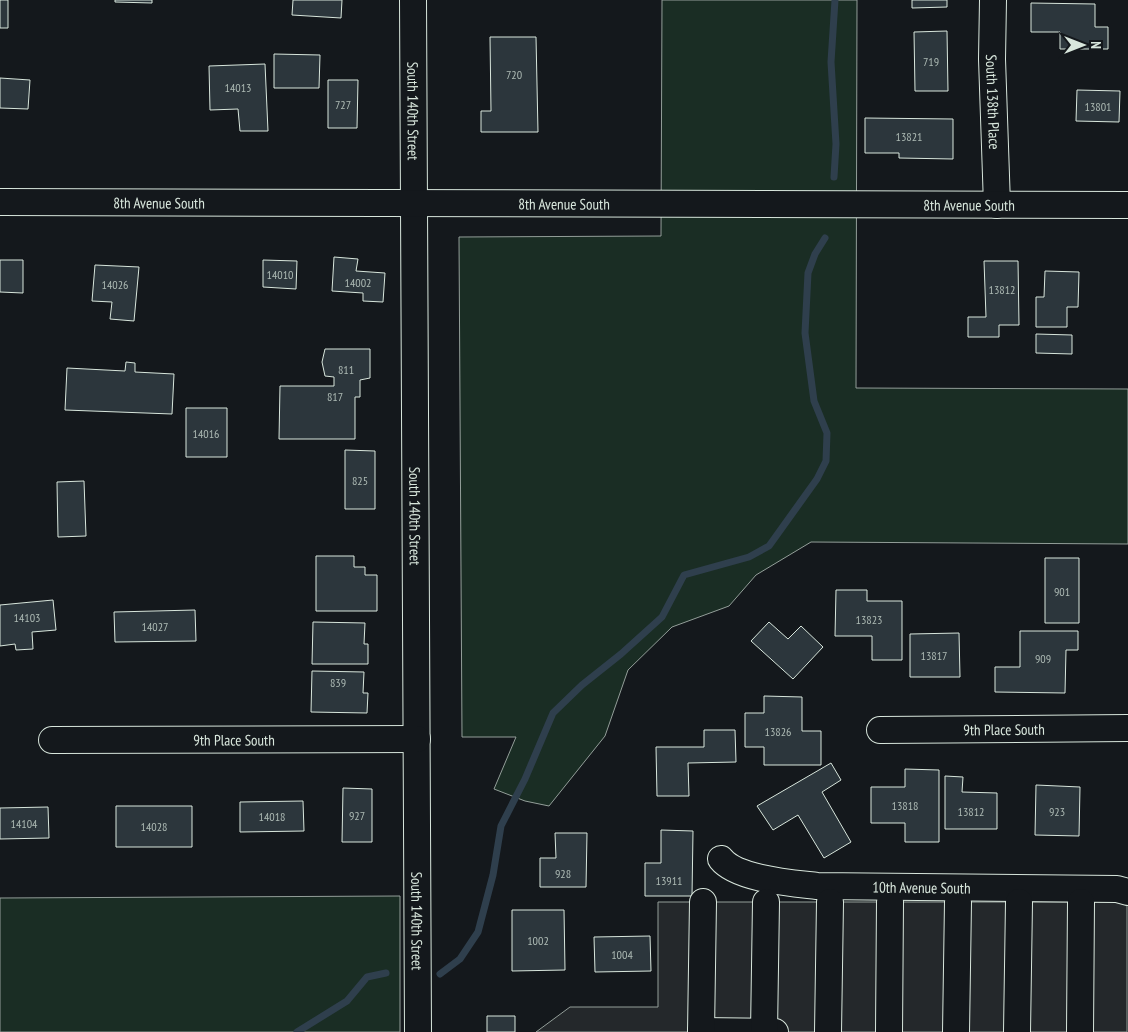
<svg xmlns="http://www.w3.org/2000/svg" width="1128" height="1032" font-family="'PT Sans Narrow',sans-serif">
  <rect width="100%" height="100%" fill="#14181c"/>
  <path fill="#1a2d24" stroke="#939e99" d="M662,0H857L856,388L1128,389V544L811,542L756,575L729,606L672,627L628,670L605,736L549,806L525,801L494,789L516,737H462L459,237L661,236Z
    M400,896V1032H0V898Z"/>
  <path fill="#24282b" stroke="#939e99" d="M658,902H1127V1032H536L570,1007H658Z"/>
  <g fill="none" stroke-linecap="round" stroke-linejoin="round">
    <path stroke="#2f3f4d" stroke-width="7" d="M834,177L836,144L831,62L835,0
      M440,974L460,959L478,932L493,875L501,826L525,779L553,713L582,685L621,654L662,617L684,575L749,557L769,546L817,479L826,461L827,433L814,401L805,333L808,273L815,254L825,238
      M297,1032L347,1001L367,977L386,973"/>
  </g>
  <path fill="#2c363c" stroke="#d8e6dc" d="M0,0H8V28H0Z
    M115,0H152V3L115,2Z
    M293,0H342L341,18L292,15Z
    M912,0H947V7L912,8Z
    M1031,3L1095,4V27H1108V49H1060V32H1031Z
    M947,31L948,91H915L914,32Z
    M490,37H536L538,132H481V111H491Z
    M274,54L320,55L319,88H274Z
    M265,64L268,131H240L238,109L210,110L209,66Z
    M0,78L30,80L28,109L0,108Z
    M328,80H358L357,128H328Z
    M1077,90L1120,91L1119,122L1076,121Z
    M865,118L953,119V159L899,158V153H865Z
    M334,257L358,259L356,271L385,273L383,302L363,301V293L332,291Z
    M0,260H23V293L0,292Z
    M263,260L297,261L296,289L263,287Z
    M984,261H1018L1019,325H999V337H968V317H986Z
    M95,265L139,267L134,321L110,319L112,302L92,301Z
    M1045,271L1079,272L1078,307H1067V327H1036V297H1044Z
    M1036,334L1072,335V354L1036,353Z
    M325,349H370V378L360,380V397H355V439H279L280,386H334V377L325,376L322,362Z
    M126,362L135,363V372L174,374L172,414L65,410L67,368L125,371Z
    M186,408H227V457H186Z
    M345,450L375,451V509H345Z
    M84,481L86,536L58,537L57,482Z
    M316,556H354V567H365V575H377V611H316Z
    M1045,558H1079V623H1045Z
    M836,590H867V601H902V660H872V636H835Z
    M53,600L56,630L32,632L33,649L16,650L15,644L0,646V605Z
    M195,610L196,641L115,642L114,612Z
    M313,622L365,623L364,644H368V664H312Z
    M769,622L788,639L801,626L823,647L793,679L751,641Z
    M1020,631H1078V650H1066L1065,693L995,692V667H1020Z
    M959,633L960,677H910V634Z
    M312,671L364,672L363,693H368L367,713L311,712Z
    M764,696L802,697V731H821V765H764V747H745V713H764Z
    M704,730H735L736,762L688,763L689,796H657L656,747H704Z
    M831,763L841,780L822,792L851,842L824,858L798,815L773,830L757,806Z
    M905,769L939,770V842H905V823H871V787H905Z
    M945,776L963,777L962,792L997,793V829H945Z
    M1036,785L1080,787L1079,836L1035,835Z
    M343,788L372,789V842H342Z
    M303,801L304,831L240,832V802Z
    M116,806H192V847H116Z
    M48,807L49,838L0,839V808Z
    M661,830L693,831L692,896H645V863H661Z
    M555,833H587L586,887H540V858H556Z
    M512,910H564L565,970L512,971Z
    M650,936L651,971L595,972L594,937Z
    M487,1016H515V1032H487Z"/>
  <g fill="none" stroke-linecap="round" stroke-linejoin="round">
    <defs>
      <g id="minor">
        <path id="s1" d="M413,0L418,1032"/>
        <path id="s2" d="M993,0L992,59L997,205"/>
        <path id="s3" d="M0,202L1128,205"/>
        <path id="s4" d="M880,730L1128,728"/>
        <path id="s5" d="M52,740L417,739"/>
        <path id="s6" d="M721,859C737,879 792,883 817,886L1117,889L1128,892"/>
        <path d="M701,1031L775,1032"/>
        <path d="M701,1032L703,902"/>
        <path d="M764,1032L766,902"/>
        <path d="M828,1032L830,902"/>
        <path d="M889,1032L890,902"/>
        <path d="M956,1032L958,902"/>
        <path d="M1017,1032L1019,902"/>
        <path d="M1080,1032L1081,902"/>
      </g>
    </defs>
    <use href="#minor" stroke="#d8e6dc" stroke-width="28"/>
    <use href="#minor" stroke="#14181c" stroke-width="26"/>
  </g>
  <g text-anchor="middle" dominant-baseline="central" stroke-width="4" stroke-linejoin="round" paint-order="stroke">
    <g font-size="12" fill="#adbab4">
      <text x="931" y="61">719</text>
      <text x="514" y="74">720</text>
      <text x="238" y="87">14013</text>
      <text x="343" y="104">727</text>
      <text x="1098" y="106">13801</text>
      <text x="909" y="136">13821</text>
      <text x="280" y="274">14010</text>
      <text x="358" y="282">14002</text>
      <text x="115" y="284">14026</text>
      <text x="1002" y="289">13812</text>
      <text x="346" y="369">811</text>
      <text x="335" y="396">817</text>
      <text x="206" y="433">14016</text>
      <text x="360" y="480">825</text>
      <text x="1062" y="591">901</text>
      <text x="27" y="617">14103</text>
      <text x="869" y="619">13823</text>
      <text x="155" y="626">14027</text>
      <text x="934" y="655">13817</text>
      <text x="1043" y="658">909</text>
      <text x="338" y="682">839</text>
      <text x="778" y="731">13826</text>
      <text x="905" y="805">13818</text>
      <text x="971" y="811">13812</text>
      <text x="1057" y="811">923</text>
      <text x="357" y="815">927</text>
      <text x="272" y="816">14018</text>
      <text x="24" y="823">14104</text>
      <text x="154" y="826">14028</text>
      <text x="563" y="873">928</text>
      <text x="669" y="880">13911</text>
      <text x="538" y="940">1002</text>
      <text x="622" y="954">1004</text>
    </g>
    <g font-size="15" fill="#d8e6dc" stroke="#14181c">
      <text stroke="none"><textPath href="#s2" startOffset="102">South 138th Place</textPath></text>
      <text stroke="none"><textPath href="#s1" startOffset="111">South 140th Street</textPath></text>
      <text stroke="none"><textPath href="#s3" startOffset="159">8th Avenue South</textPath></text>
      <text stroke="none"><textPath href="#s3" startOffset="564">8th Avenue South</textPath></text>
      <text stroke="none"><textPath href="#s3" startOffset="969">8th Avenue South</textPath></text>
      <text stroke="none"><textPath href="#s1" startOffset="516">South 140th Street</textPath></text>
      <text stroke="none"><textPath href="#s4" startOffset="124">9th Place South</textPath></text>
      <text stroke="none"><textPath href="#s5" startOffset="182">9th Place South</textPath></text>
      <text stroke="none"><textPath href="#s6" startOffset="206">10th Avenue South</textPath></text>
      <text stroke="none"><textPath href="#s1" startOffset="921">South 140th Street</textPath></text>
    </g>
  </g>
  <g transform="translate(1083 45) rotate(90)" stroke="#14181c" stroke-width="4" paint-order="stroke">
  <path d="M0-4L9 19L0 12L-9 19Z" fill="#d8e6dc"/>
  <text y="-8" font-size="14" font-weight="bold" text-anchor="middle" fill="#d8e6dc">N</text>
  </g>
</svg>
